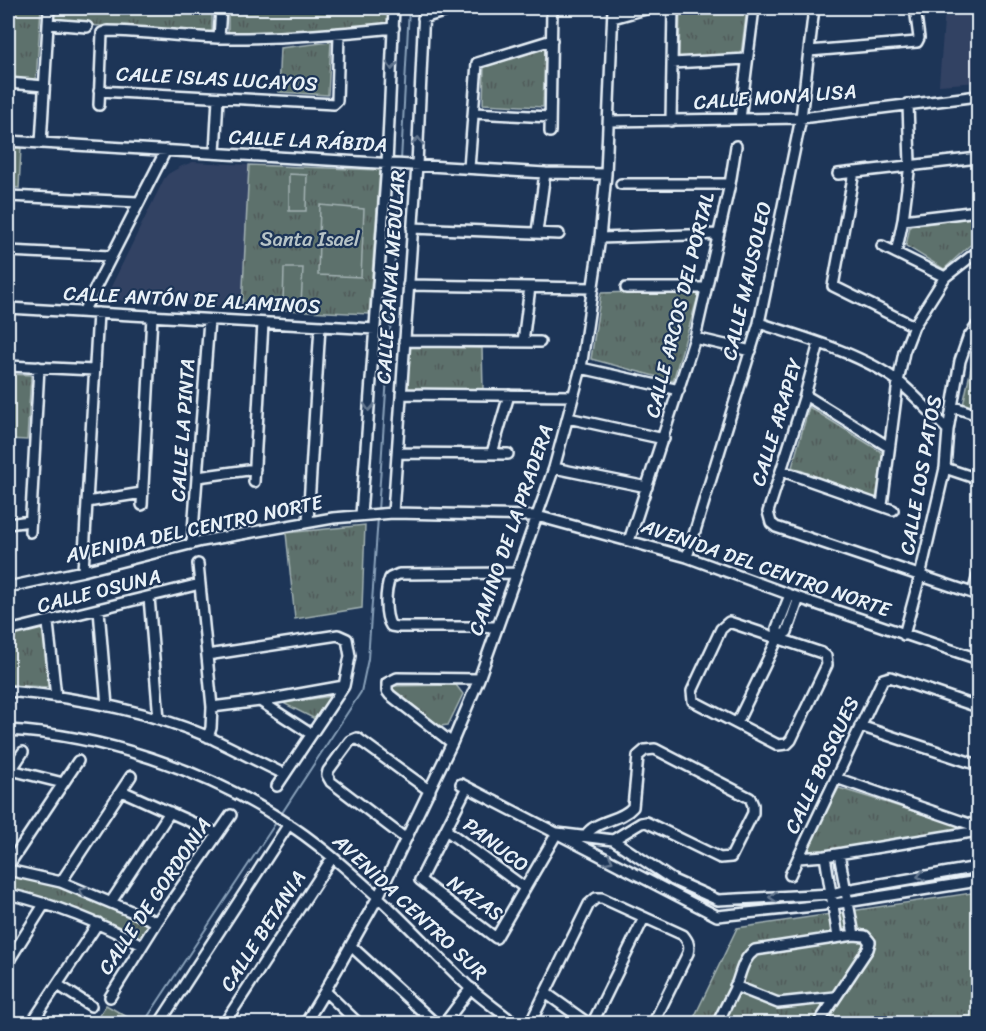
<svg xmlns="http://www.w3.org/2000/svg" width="986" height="1031" font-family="Sriracha,sans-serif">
  <defs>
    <pattern id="grass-tufts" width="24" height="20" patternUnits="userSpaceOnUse" patternTransform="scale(1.5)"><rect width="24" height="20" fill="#5d716c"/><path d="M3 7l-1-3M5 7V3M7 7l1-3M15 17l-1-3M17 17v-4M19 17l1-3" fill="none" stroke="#505a59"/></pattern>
  </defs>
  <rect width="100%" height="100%" fill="#1d3557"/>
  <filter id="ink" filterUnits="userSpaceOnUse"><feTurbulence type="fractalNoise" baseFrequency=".0167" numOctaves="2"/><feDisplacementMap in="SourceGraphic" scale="12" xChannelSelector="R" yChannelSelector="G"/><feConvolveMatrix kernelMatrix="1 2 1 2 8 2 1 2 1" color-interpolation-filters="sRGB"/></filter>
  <g filter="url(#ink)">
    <path fill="#334264" d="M945,8H978V82L939,85Z
      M193,162L249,165L242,308L123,301L113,298L109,291L164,179L168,174L182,166Z"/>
    <path fill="url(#grass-tufts)" stroke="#a2b1b2" stroke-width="1.5" d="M8,8H41L36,81L8,79Z
      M53,8H212V34L127,31L102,26L51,23Z
      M228,8H389V24L317,32L228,35Z
      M680,8H747L741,54L679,57Z
      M331,42L328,95L278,92L280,48Z
      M545,47L543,107L483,104L484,66Z
      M8,148H21L19,188L8,187Z
      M249,165L380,170L369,314L242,308Z
      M978,217V241L969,246L944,269L906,246L910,226Z
      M700,290L673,381L591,359L601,293Z
      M408,346L482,348L483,389H406Z
      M978,346V411L963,405L974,354Z
      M8,374L31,375L27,440L8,439Z
      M809,407L883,453L876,499L792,467Z
      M365,525L362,608L295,619L286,533Z
      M43,628L48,687L8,685V636Z
      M456,685L463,694L448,725L440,726L389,686Z
      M333,696L317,720L283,703Z
      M839,788L958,825L957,830L812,854L807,846Z
      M8,875L56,885L108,903L152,926L142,941L79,910L8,889Z
      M978,892V1023L691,1024L737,928Z
      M106,1005L136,1022L134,1024L94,1023Z"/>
    <path fill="#5d716c" stroke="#a2b1b2" stroke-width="1.5" d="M289,174L307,175L306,211H289Z
      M320,205L364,209L361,277L318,275Z
      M284,268H303L301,304L283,303Z"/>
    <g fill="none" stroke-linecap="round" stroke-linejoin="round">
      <path stroke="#89a1ba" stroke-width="2" d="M401,161L409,8
        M378,511L401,167
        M280,816L361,692L368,659L378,517
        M143,1024L277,821"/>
      <defs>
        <path id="minor" d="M423,18L457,8
          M613,18L649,8
          M48,24L87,27
          M219,38L221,8
          M809,51L917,42L919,38L915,8
          M672,63L747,59
          M8,83L44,86
          M99,91L334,104L337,101L339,34
          M99,105L102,33L107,31C144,31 181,37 218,38C277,39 336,34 394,28
          M474,113L550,117
          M740,119L754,8
          M609,121L801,118L978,96
          M671,121L673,8
          M550,132L552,8
          M8,141L545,173L606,174
          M41,143L49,8
          M215,153L218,98
          M469,168L477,63L552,40
          M854,172L833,286L914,326
          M838,174L978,158
          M621,184H730
          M8,196L138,202
          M903,220L978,211
          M412,228L559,234
          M537,232L545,173
          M600,238L718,234
          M882,246L945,277
          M8,251L110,256
          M896,253L903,220L910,164L908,104
          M408,285L593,288
          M626,288H706
          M8,308L375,329
          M83,312L166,150
          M759,323C802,337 863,354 899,382C916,396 932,414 948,430
          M695,338L751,351
          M404,341L540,342
          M523,342L530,287
          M819,343L805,395L768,512L771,523L776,527L978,595
          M8,366L94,370
          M581,368L679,390
          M401,394L573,396
          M805,395L889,447
          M954,407L978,415
          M568,418L664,439
          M397,453L508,454
          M492,453L509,395
          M554,468L647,487
          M945,468L978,479
          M782,471L893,510
          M198,477L255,469
          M254,482L263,323
          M87,502L142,493
          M142,505L152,316
          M882,505L898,382L904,352L914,326L945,277L978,251
          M393,513L417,165L424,8
          M361,515L387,164L394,8
          M308,521L320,326
          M8,524L30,521
          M30,532L39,367
          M629,541L695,338L730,184L736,146
          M192,544L209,320
          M687,557L759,323L801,118L814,8
          M198,564L212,707L211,728L208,737
          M83,571L98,313
          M8,587L83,571L202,541L333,518L393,513L537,516L687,557L799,598L978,659
          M973,593L978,575
          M149,597L159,719
          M99,610L107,706
          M729,622L822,653L826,656L827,665L791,740L787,744L778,745L693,701L692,691L721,629Z
          M48,623L56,697
          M497,627H397L391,626C384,615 385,590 390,578L399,574L516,573
          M8,631L200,584
          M904,635L920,576L945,468L948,430L960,361L968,338L978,324
          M778,638L777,628L790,595
          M207,655L338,635L347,639L350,656L344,686L277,786
          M8,691C75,697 146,710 209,737C234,749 259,762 284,774
          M260,701L311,734
          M212,707L260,701L344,686
          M737,723L778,638L787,632L799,598
          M860,726L978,765
          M8,730C101,735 203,769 282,820C316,841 348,870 378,897C409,926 438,957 469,987C483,1000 500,1011 515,1024
          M452,743L390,695L387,691V683L397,678L479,679
          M11,770L63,783
          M8,775L23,752
          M836,778L978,827
          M461,784L717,916L824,905
          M467,787L420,880L496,938L557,833
          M122,791L218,834
          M446,830L525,888
          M557,833L613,840L673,880L718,900L832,894L846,890L978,867
          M585,836C596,819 620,822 633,807L638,756L645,750L655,749L750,798L753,805V813L731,857L720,858L646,822L641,823L613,840
          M406,839L331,782L327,775L328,771L350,741L357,738L430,791
          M839,854L854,935
          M825,856L838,937
          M798,858L825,856L978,831
          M8,866L78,761
          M8,870L61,882L157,922
          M790,875L883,679L890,677L978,707
          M61,882L131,776
          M8,894C57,905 97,922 142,945
          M111,902L170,812
          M834,904L978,881
          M351,946L436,1024
          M8,962L45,903
          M58,985L91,1006
          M735,986L778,1003L835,997
          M325,991L359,1024
          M547,994L589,1024
          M110,997L157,922L231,815
          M31,1024L98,923
          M159,1024L289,824
          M224,1024L332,858
          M305,1024L325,991L378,897L452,743L479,679L554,468L581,368L600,238L606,174L613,8
          M444,1024L471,988
          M530,1024L589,904L596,898H602L683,935C688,941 690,945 688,953L653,1024
          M592,1024L644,918
          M717,1024C723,1012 729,1000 735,988C741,974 742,959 755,950L854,935L865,936L870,942L868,949L818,1024"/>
      </defs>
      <use href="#minor" stroke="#e8f1f8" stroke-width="14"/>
      <use href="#minor" stroke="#1d3557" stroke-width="9"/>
    </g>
    <defs><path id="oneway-chevron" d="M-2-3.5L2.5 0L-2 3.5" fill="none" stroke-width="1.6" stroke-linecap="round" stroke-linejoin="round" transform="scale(1.5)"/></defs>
    <g stroke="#64778f">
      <use href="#oneway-chevron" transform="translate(392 66) rotate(93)"/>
      <use href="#oneway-chevron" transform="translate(418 141) rotate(-88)"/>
      <use href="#oneway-chevron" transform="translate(369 407) rotate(94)"/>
      <use href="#oneway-chevron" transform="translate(609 860) rotate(27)"/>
      <use href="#oneway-chevron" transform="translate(921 876) rotate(170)"/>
      <use href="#oneway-chevron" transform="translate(83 891) rotate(-158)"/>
      <use href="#oneway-chevron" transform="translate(773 897) rotate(177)"/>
    </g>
  </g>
  <g text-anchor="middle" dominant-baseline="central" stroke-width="4.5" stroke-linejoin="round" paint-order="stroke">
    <g font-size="20" fill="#e8f1f8" stroke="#1d3557">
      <text transform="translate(217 79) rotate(3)">CALLE ISLAS LUCAYOS</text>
      <text transform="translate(775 97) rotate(-4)">CALLE MONA LISA</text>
      <text transform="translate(308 141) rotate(3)">CALLE LA RÁBIDA</text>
      <text transform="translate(391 277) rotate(-86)">CALLE CANAL MEDULAR</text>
      <text transform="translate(747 281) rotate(-77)">CALLE MAUSOLEO</text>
      <text transform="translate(192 300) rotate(3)">CALLE ANTÓN DE ALAMINOS</text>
      <text transform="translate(680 305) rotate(-76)">CALLE ARCOS DEL PORTAL</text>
      <text transform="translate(777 422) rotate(-73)">CALLE ARAPEY</text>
      <text transform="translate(183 430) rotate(-86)">CALLE LA PINTA</text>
      <text transform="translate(921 475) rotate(-80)">CALLE LOS PATOS</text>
      <text transform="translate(194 529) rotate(-12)">AVENIDA DEL CENTRO NORTE</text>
      <text transform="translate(511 530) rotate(-71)">CAMINO DE LA PRADERA</text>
      <text transform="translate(766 568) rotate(19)">AVENIDA DEL CENTRO NORTE</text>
      <text transform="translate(99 591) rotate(-14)">CALLE OSUNA</text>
      <text transform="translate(822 765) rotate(-65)">CALLE BOSQUES</text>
      <text transform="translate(496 845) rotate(37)">PANUCO</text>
      <text transform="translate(155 896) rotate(-56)">CALLE DE GORDONIA</text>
      <text transform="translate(475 898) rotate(36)">NAZAS</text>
      <text transform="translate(410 907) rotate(43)">AVENIDA CENTRO SUR</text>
      <text transform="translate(263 931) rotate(-57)">CALLE BETANIA</text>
    </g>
    <g font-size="20" fill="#b7c4c7" stroke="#1d3557">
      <text x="310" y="239">Santa Isael</text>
    </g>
  </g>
  <rect width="986" height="1031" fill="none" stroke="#1d3557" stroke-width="30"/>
  <rect x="15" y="15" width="956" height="1001" fill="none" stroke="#e8f1f8" stroke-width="2" filter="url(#ink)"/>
</svg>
